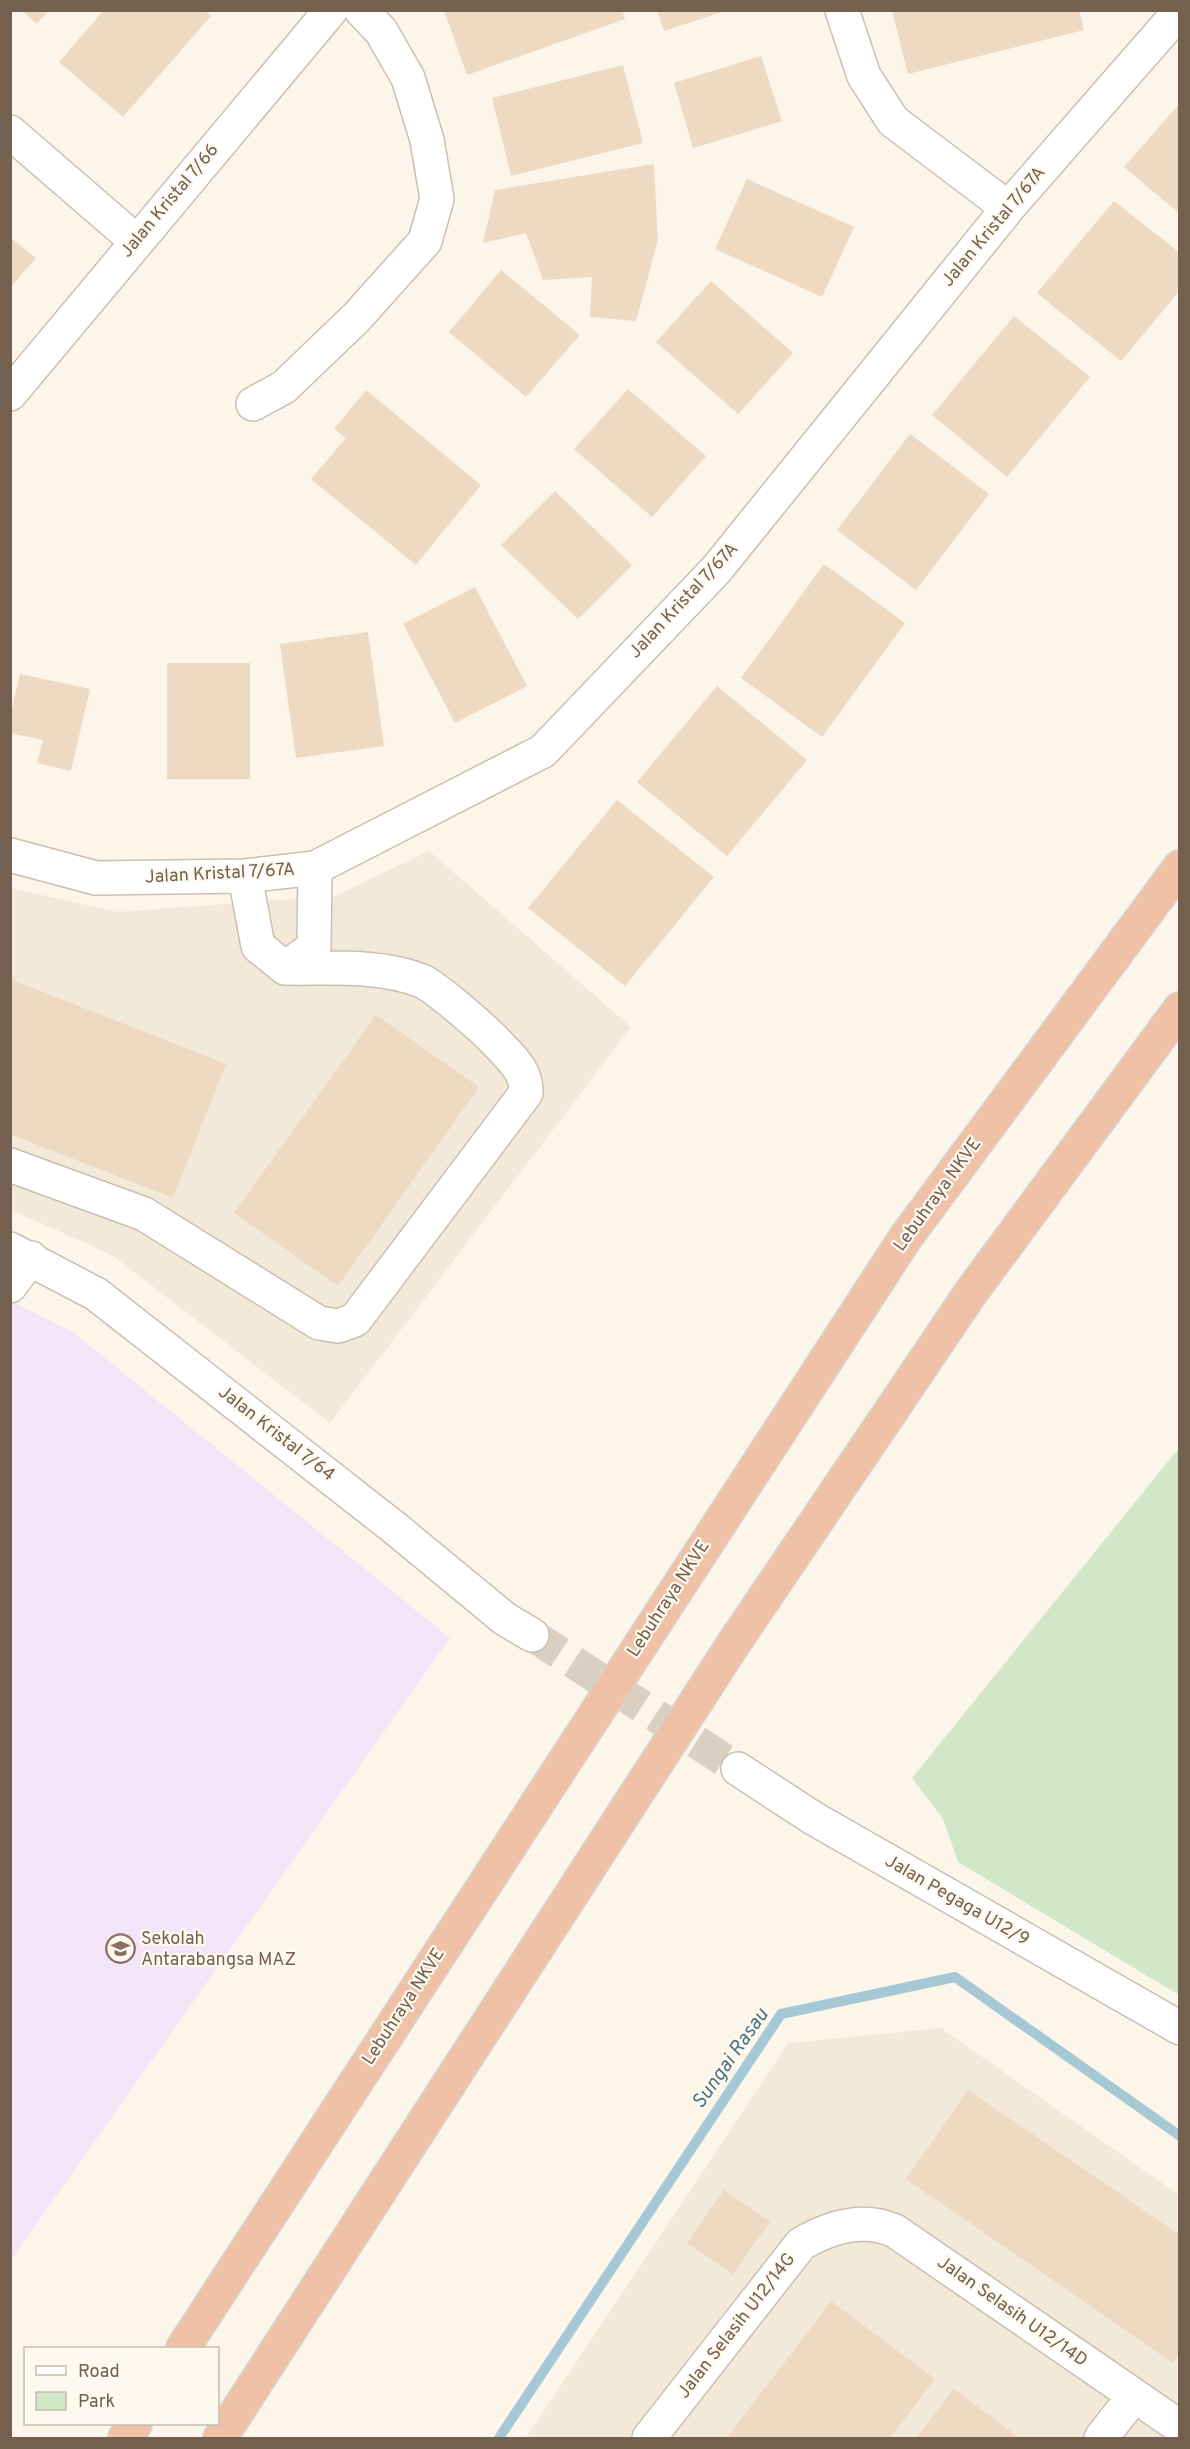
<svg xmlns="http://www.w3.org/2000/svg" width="1190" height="2449" font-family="Overpass,sans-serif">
  <rect width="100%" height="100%" fill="#fbf6e9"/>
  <path fill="#f2e9d8" d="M429,851L631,1027L330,1423L112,1255L11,1210L10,888L118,912L335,896Z
    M941,2028L1179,2195V2438H526L788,2043Z"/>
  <path fill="#f3e5f7" d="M11,1301L73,1332L450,1638L11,2260Z"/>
  <path fill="#d1e7c8" d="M1179,1448V1995L958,1862L943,1819L912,1778Z"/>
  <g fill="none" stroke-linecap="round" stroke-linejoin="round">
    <path stroke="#a6c8d4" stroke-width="10" d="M499,2438L781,2014L955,1977L1180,2136"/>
  </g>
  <path fill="#eed9c3" d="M21,10H49L37,24Z
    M104,10H205L211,16L123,117L59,62Z
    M444,10H622L625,19L467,75Z
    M657,10H725V11L664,31Z
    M892,10H1079L1084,30L908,74Z
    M761,56L782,121L693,148L674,83Z
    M623,65L643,143L511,176L492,98Z
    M1180,103V214L1124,167Z
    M654,164L658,240L636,321L590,317L592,277L543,280L526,233L483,243L495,190Z
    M747,179L854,227L822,297L715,249Z
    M1114,201L1180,253V290L1121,361L1037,293Z
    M10,237L36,258L10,288Z
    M501,270L580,335L526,397L449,332Z
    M711,281L793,353L738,414L656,342Z
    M1014,316L1090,377L1007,477L932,415Z
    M628,389L706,456L652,517L574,449Z
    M366,390L481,485L416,565L311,479L346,438L334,429Z
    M910,434L989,494L916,590L837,530Z
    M555,491L632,565L578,619L501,545Z
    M824,564L905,623L822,737L741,678Z
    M475,587L527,686L455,723L403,624Z
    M368,632L384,746L296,758L280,644Z
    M167,663H250V779H167Z
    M20,674L90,689L71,771L37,763L43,740L10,733V717Z
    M717,686L807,760L727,856L637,782Z
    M617,800L714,877L625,986L528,908Z
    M10,979L226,1064L173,1198L10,1134Z
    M376,1015L479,1087L338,1286L234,1213Z
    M968,2090L1180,2235V2354L1173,2363L906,2179Z
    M724,2190L770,2222L733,2274L687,2243Z
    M831,2301L935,2379L890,2438H727Z
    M954,2389L1019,2438H916Z"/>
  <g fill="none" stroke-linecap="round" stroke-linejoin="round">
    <path stroke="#d9d0c2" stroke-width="33" stroke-dasharray="33 16" stroke-linecap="butt" d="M532,1635L738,1769"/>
    <defs>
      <path id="minor" d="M842,10L864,76L893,121L1008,208
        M10,132L136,241
        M10,394L331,10
        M253,404L284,387L357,317L425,241L437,199L427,140L408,78L381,31L361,10
        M10,855L96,878L245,876L315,868L543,751L716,570L1008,208L1180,11
        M285,968L314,947L315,868
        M10,1165L144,1214L319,1323L338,1326L355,1320L526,1093C527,1071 511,1058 497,1043C485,1030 437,988 422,981C379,964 330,969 285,968L258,946L245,876
        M10,1249L96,1294L396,1529L505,1619L532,1635
        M10,1286L31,1258
        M738,1769L813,1818L1180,2028
        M649,2438L801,2244C830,2227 864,2217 895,2231L1180,2427
        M1101,2438L1134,2396"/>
      <path id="highway" d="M183,2348L906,1237L1180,867
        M125,2438L135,2424
        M220,2438L732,1646L972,1291L1180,1009"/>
    </defs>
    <use href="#minor" stroke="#ccbfb0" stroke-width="36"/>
    <use href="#highway" stroke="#d8d2ce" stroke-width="36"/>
    <use href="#minor" stroke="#fff" stroke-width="33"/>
    <use href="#highway" stroke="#efc1a6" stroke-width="33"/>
  </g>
  <defs>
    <symbol id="school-ring" viewBox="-11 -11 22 22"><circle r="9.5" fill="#fef9ef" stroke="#8d6e63" stroke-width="1.5"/><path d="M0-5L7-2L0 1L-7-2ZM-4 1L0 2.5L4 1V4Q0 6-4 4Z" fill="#8d6e63"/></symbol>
  </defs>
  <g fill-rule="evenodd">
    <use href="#school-ring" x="104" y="1932" width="33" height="33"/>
  </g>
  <g text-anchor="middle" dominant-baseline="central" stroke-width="4.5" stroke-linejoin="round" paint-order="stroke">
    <g font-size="18" fill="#73604f" stroke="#fef9ef">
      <text transform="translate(170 201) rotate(-50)">Jalan Kristal 7/66</text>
      <text transform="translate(994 227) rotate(-50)">Jalan Kristal 7/67A</text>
      <text transform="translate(684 601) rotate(-47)">Jalan Kristal 7/67A</text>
      <text transform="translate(220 874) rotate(-3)">Jalan Kristal 7/67A</text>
      <text transform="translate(938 1195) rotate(-54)">Lebuhraya NKVE</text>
      <text transform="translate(276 1434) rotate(38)">Jalan Kristal 7/64</text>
      <text transform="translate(669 1599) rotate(-57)">Lebuhraya NKVE</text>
      <text transform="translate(957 1901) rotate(30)">Jalan Pegaga U12/9</text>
      <text transform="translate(404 2007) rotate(-57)">Lebuhraya NKVE</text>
      <text transform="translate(1012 2312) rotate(35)">Jalan Selasih U12/14D</text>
      <text transform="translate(737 2326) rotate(-52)">Jalan Selasih U12/14G</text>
    </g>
    <g font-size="18" fill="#785e54" stroke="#fef9ef" text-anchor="start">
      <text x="141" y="1939">Sekolah<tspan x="141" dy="21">Antarabangsa MAZ</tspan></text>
    </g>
    <g font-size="20" font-style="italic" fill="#4a7484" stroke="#fef9ef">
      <text transform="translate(731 2059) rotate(-55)">Sungai Rasau</text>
    </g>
  </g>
  <rect width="1190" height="2449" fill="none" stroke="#73604f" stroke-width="24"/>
  <rect x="24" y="2347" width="195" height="78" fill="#fef9ef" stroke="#c6bcaf" stroke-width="1.5"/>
  <rect x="36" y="2366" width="30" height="9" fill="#ffffff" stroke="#c6bcaf" stroke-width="1.5"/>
  <text x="78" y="2377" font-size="18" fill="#73604f">Road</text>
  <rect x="36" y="2392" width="30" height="18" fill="#d1e7c8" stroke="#c6bcaf" stroke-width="1.5"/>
  <text x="78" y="2407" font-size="18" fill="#73604f">Park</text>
</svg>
